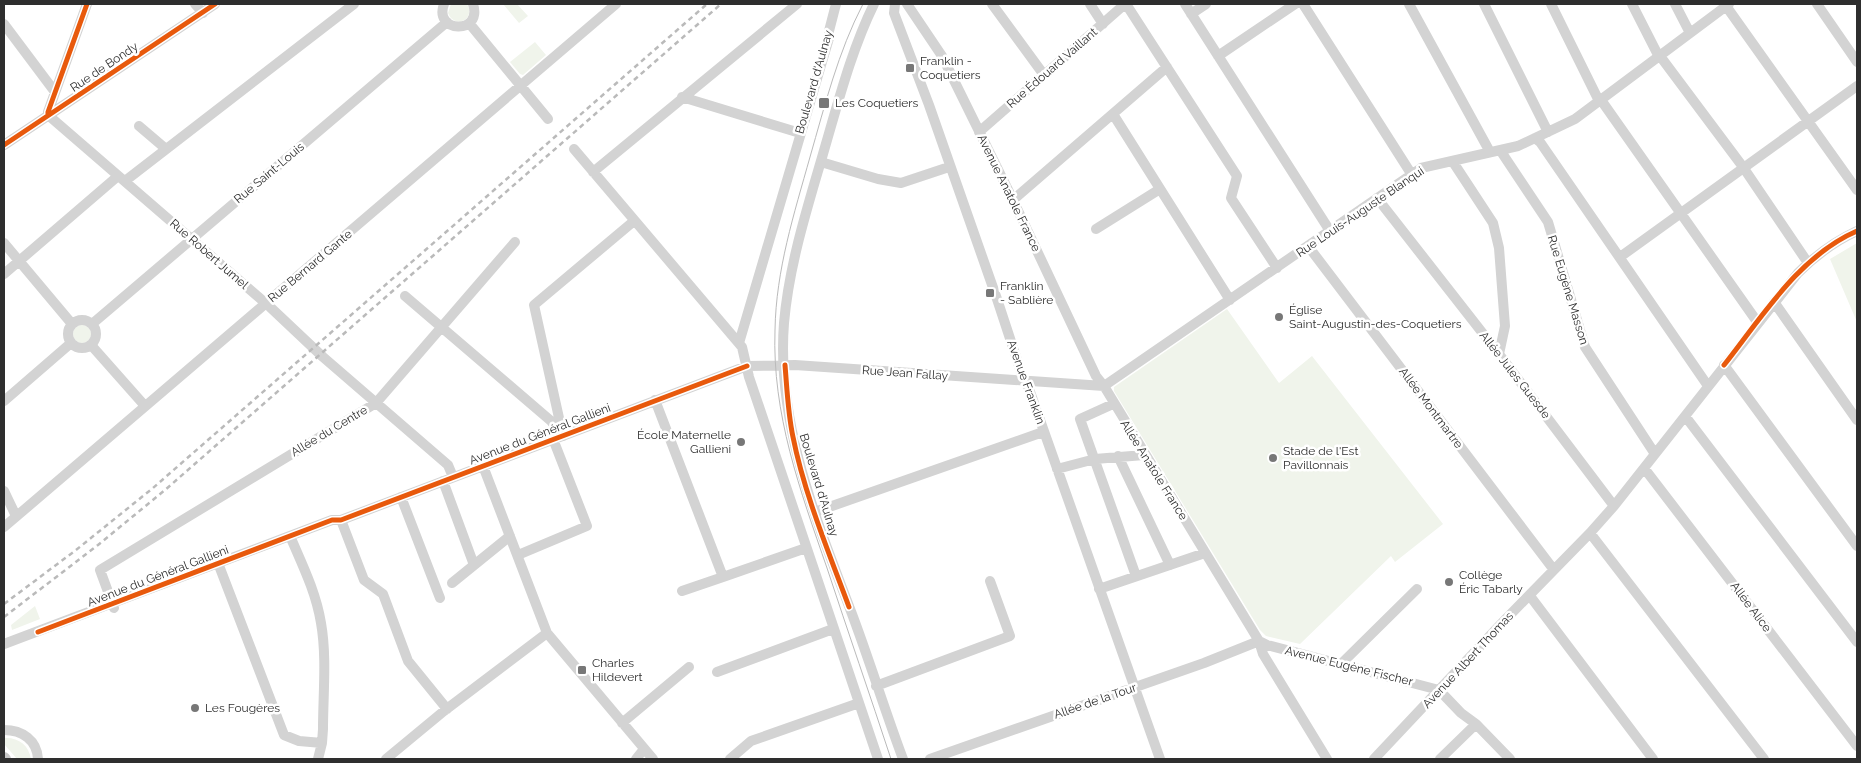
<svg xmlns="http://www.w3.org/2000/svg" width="1861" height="763" font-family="Raleway,sans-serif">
  <rect width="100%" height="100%" fill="#fff"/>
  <path fill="#f0f4eb" d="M451,4H467C476,19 455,30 448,13Z
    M503,4H517L528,16L519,23Z
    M535,42L546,55L523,75L520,74L510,62Z
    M1857,243V322L1830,259Z
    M1227,309L1279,383L1312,356L1443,524L1395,562L1391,556L1300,644L1266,636L1260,630L1114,391V387Z
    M73 334a9 9 0 1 1 18 0a9 9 0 1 1-18 0Z
    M35,606L40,619L12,630L11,625Z
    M4,738C18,737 29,745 31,759H17L4,744Z"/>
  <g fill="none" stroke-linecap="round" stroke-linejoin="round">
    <path stroke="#d3d3d3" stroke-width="10" d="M195,4L203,13
      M444,4C433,33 483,35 473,4
      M874,4C851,51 838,103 823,154C807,209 789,265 784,323C776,424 817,521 852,614C870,662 885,711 903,759
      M895,4L894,13L929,105L997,299L1023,378L1029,389L1160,759
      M907,4L942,56L1013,200L1096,376L1104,386L1259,641L1263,654L1327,759
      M992,4L1044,75
      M1090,4L1103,24
      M1126,4L1237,176L1231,198L1277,268
      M1185,4L1330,231
      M1303,4L1412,175
      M1409,4L1490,152
      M1484,4L1548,132
      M1551,4L1599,101
      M1632,4L1659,57
      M1675,4L1690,33
      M1817,4L1857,62
      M1726,6L1857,190
      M1191,14L1206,4
      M469,23L548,119
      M4,24L55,92
      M1218,56L1295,4
      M1660,56L1743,167L1808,263
      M682,97L800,133
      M1601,100L1758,323
      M1113,114L1230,300
      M48,115L270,307L323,357L448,465L453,477
      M48,115V112L87,4
      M139,126L166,149
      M979,132L1125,4
      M1535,138L1540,142L1708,386
      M4,145L215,4
      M574,149L742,347L749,377L878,759
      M1500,150L1548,222L1585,347L1655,454
      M821,162L878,179L901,183L949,167
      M1453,162L1493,223L1499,248L1505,326L1499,354
      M593,172L797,4
      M125,181L354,4
      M1377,198L1499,354L1614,506
      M1013,200L1167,67
      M1096,229L1160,189
      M4,243L72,324
      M1308,246L1554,570
      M1620,257L1857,86
      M4,274L118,176
      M405,296L551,421L561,433
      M1774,302L1857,420
      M68 334a14 14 0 1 1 28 0a14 14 0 1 1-28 0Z
      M92,324L447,22
      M739,343L829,38V31L836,4
      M91,345L145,406
      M1724,365L1857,546
      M1104,386L1421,168L1518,146L1575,119L1729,4
      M655,400L723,577L806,548
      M4,401L71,343
      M1113,404L1080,419L1136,576
      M1685,416L1857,642
      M563,436L534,305L634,221
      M1118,456L1170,565
      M483,466L547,633L653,759
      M1644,468L1857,746
      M1057,469L1095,459L1144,455
      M443,481L474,565
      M4,491L16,516
      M401,497L440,598
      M815,512L1043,432
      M341,520L364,580L383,594L408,661L447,709
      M4,527L616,4
      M1590,533L1764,759
      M290,536C302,564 316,592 321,623C327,657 323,695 323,729L322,743L318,759
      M518,555L587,526L553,439
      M218,563L284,735L299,741L322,743
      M452,583L510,536
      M1099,589L1205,553
      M682,591L723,577
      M1530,596L1653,759
      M114,608L100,570L376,403L515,242
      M1259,641L1267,645L1439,690L1461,713L1476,724L1510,759
      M4,644L332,520H341L747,366L795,365L1104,386
      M1341,664L1417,589
      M717,672L833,629
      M876,686L1010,636L990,581
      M622,723L689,667
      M4,730C22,730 37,740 38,759
      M386,759L444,711L547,633
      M636,759L644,749
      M730,759L751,741L859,703
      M930,759L1204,663L1259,641
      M1374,759L1502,623L1590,533L1614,506L1798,273C1815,256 1835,241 1857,231
      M1440,759L1476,724"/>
    <path stroke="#c6c6c6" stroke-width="12" d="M4,758L5,759"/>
    <path stroke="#bababa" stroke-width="1" d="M863,4C838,52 825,105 810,157C794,214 776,270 775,330C772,414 800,490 827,568C848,632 870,695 891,759"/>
    <path stroke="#bababa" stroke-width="2.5" stroke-dasharray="5 4" stroke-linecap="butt" d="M4,604L76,550L153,488L707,4
      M4,617L98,545L165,490L721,4"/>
    <defs>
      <path id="cycleway" d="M48,115V112L87,4
        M4,145L215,4
        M785,365C787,389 788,414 793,437C804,493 829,553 849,607
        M1724,365C1762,317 1799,256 1857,231
        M38,632L332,520H341L747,366"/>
    </defs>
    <use href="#cycleway" stroke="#fff" stroke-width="8"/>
    <use href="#cycleway" stroke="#e8590c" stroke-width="5"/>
  </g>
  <g fill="#777" stroke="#fff" stroke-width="2">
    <rect x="905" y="63" width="10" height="10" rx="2.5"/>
    <rect x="818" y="97" width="12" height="12" rx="2.5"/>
    <rect x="985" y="288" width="10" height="10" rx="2.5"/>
    <circle cx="1279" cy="317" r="5"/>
    <circle cx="741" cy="442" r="5"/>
    <circle cx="1273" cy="458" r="5"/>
    <circle cx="1449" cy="582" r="5"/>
    <rect x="577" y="665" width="10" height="10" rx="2.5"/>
    <circle cx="195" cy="708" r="5"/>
  </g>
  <g text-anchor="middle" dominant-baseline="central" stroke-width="5" stroke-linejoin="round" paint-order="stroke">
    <g font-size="12" fill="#2e2e2e" stroke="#fff" text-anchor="start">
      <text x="920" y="61">Franklin -<tspan x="920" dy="14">Coquetiers</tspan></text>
      <text x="835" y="103">Les Coquetiers</text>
      <text x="1000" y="286">Franklin<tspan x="1000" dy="14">- Sablière</tspan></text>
      <text x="1289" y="310">Église<tspan x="1289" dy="14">Saint-Augustin-des-Coquetiers</tspan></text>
      <text x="731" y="435" text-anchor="end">École Maternelle<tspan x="731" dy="14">Gallieni</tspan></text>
      <text x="1283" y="451">Stade de l'Est<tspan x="1283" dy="14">Pavillonnais</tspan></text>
      <text x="1459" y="575">Collège<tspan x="1459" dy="14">Éric Tabarly</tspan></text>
      <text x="592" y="663">Charles<tspan x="592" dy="14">Hildevert</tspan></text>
      <text x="205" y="708">Les Fougères</text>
    </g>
    <g font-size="12" fill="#2e2e2e" stroke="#fff">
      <text transform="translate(104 67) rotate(-34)">Rue de Bondy</text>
      <text transform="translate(1052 68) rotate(-41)">Rue Édouard Vaillant</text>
      <text transform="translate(814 82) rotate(-74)">Boulevard d'Aulnay</text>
      <text transform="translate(269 173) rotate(-40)">Rue Saint-Louis</text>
      <text transform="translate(1009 193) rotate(64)">Avenue Anatole France</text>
      <text transform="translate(1360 212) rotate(-34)">Rue Louis-Auguste Blanqui</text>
      <text transform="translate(209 254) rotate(41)">Rue Robert Jumel</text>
      <text transform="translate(310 266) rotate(-40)">Rue Bernard Gante</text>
      <text transform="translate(1568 290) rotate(73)">Rue Eugène Masson</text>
      <text transform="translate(905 373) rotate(4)">Rue Jean Fallay</text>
      <text transform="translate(1515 375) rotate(52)">Allée Jules Guesde</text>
      <text transform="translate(1026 382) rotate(70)">Avenue Franklin</text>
      <text transform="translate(1431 408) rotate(53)">Allée Montmartre</text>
      <text transform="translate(329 431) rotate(-31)">Allée du Centre</text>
      <text transform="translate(540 434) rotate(-21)">Avenue du Général Gallieni</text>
      <text transform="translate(1154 470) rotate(58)">Allée Anatole France</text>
      <text transform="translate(819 485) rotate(73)">Boulevard d'Aulnay</text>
      <text transform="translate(158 576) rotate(-21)">Avenue du Général Gallieni</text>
      <text transform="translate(1751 607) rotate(53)">Allée Alice</text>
      <text transform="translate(1468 660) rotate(-47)">Avenue Albert Thomas</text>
      <text transform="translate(1349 666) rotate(14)">Avenue Eugène Fischer</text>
      <text transform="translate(1095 701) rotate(-19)">Allée de la Tour</text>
    </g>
  </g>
  <rect width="1861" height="763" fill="none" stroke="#2e2e2e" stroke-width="10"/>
</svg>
